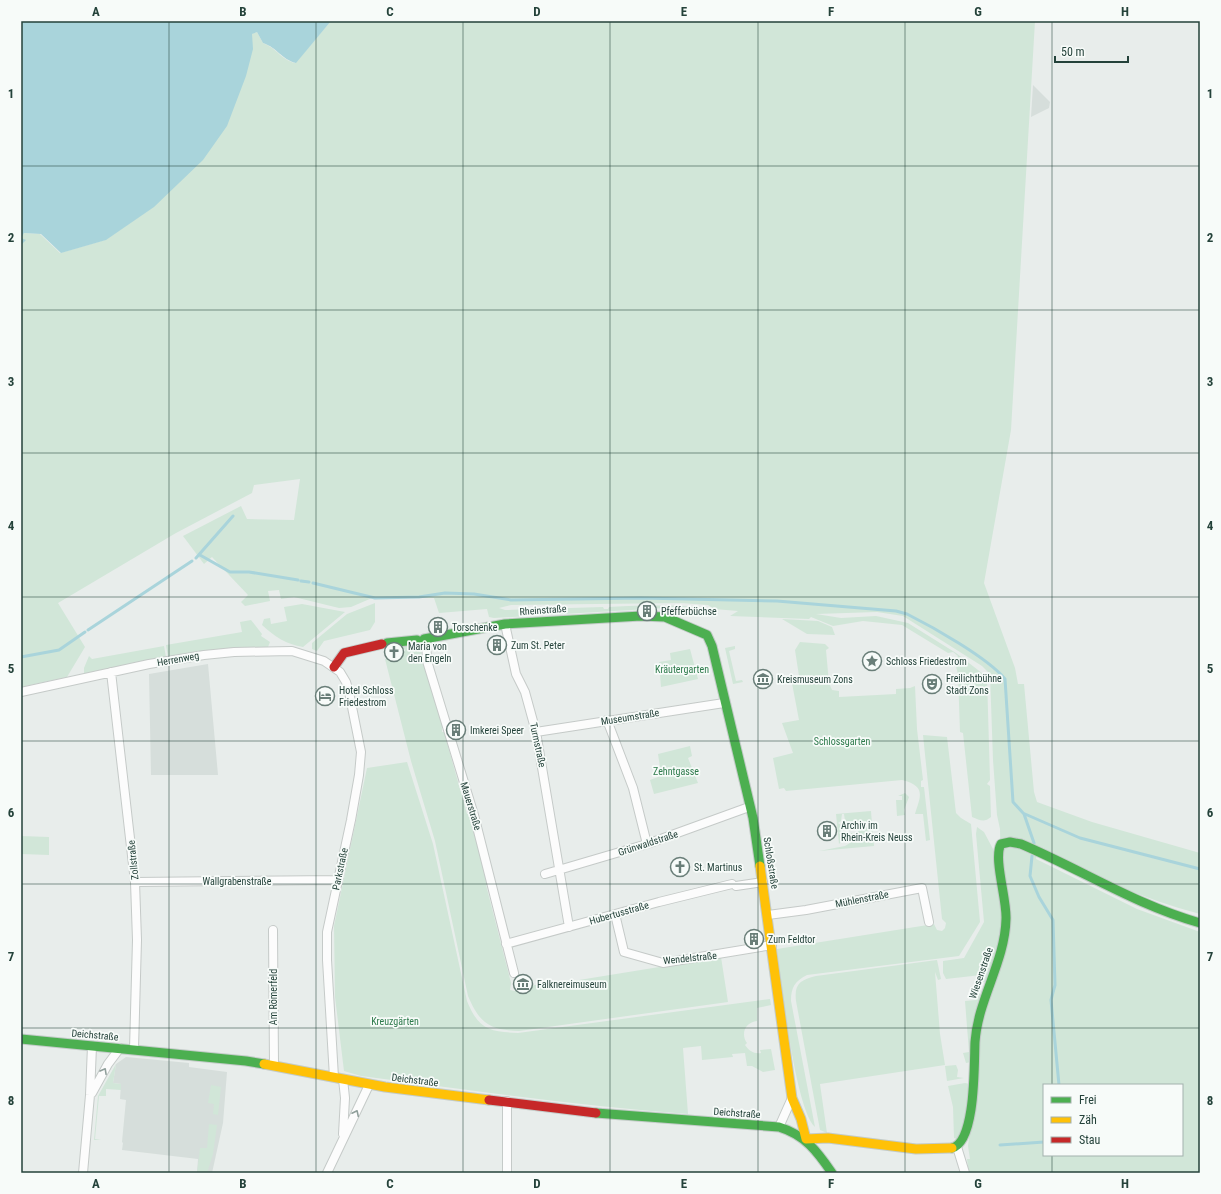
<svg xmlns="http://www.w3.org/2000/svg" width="1221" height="1194" font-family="'Roboto Condensed',sans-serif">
  <rect width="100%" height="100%" fill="#e8edeb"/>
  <path fill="#d6dedb" d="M1033,85L1050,102L1049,108L1031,117Z
    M208,664L218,775H151L149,674Z
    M126,1057L189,1063V1067L227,1072L223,1123L212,1173H197L198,1159L122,1150L123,1143L122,1142L126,1100L120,1099L121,1084L113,1083L116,1064Z"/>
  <path fill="#d1e6d8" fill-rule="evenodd" d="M331,21H1035L1011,430L984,583L1015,668L1018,684H1024L1034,792L1037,802L1092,822L1200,853V914C1143,899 1091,875 1038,851L1036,859L1137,909L1200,932V1173H969L967,1159H970L968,1146L982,1024L1003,954L1000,829L997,815L993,760L990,674L982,666L903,616L877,612L816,614L841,618L876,616L908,623L956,653L987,677L990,780L987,784L990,786L991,817C984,823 980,820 972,817L963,733L960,732L958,674L955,663L958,656L953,652L948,653L902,625L863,621L833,626L811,617L809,619L730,616L738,611L714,609L708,605L681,603L511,605L499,608L505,610L531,609L532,612H536V609L603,607L604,609H608L609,607C630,606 705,602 719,614L665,608L494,618L489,617L487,609L439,613L434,598H372L351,607L339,608L294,597L281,599L279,590L268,591L270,601L245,606L241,602L248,595L212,557L204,564L183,536L241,506L247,519L294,520L300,479L254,485L252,493L176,533L58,603L85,647L67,677L21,687V237L24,233L40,234L60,253L105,240L153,207L251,34L257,32L263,43C278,49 280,59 295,63ZM1044,1085H1182V1155H1044Z
    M375,603V622L370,630L324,641L317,651L312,649V643L347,614Z
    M302,604L345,612L303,647C286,644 275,637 262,625L264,619L270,618L271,624L287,621L284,607Z
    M782,619L818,621L832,627L835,635L807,634Z
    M251,620L262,634L261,636L270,642L268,647L238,648L168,657L166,645L242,632L240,622Z
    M800,642L825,644L829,648L826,650L829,683L832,690L839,691V697L896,694V689L910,688L915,686L917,729L923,780L921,781V787H924L930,840L926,841L923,814H915C920,797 927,786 902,780L786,791L784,788L779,789L773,758L793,753L782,723L799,720L791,678L799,676L795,650Z
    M419,645L442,725V732H444L467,814H469L488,884L486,885L511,983L510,990L515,991L518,987L579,980L721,957L728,1002L519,1031C490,1030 480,1024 468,996L435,841L411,761L385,659L402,656L405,650L402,647Z
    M164,646L166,657L84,674V668L89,656L92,659Z
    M735,646V649L729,651L736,681L742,680L743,682L733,684L725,648Z
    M690,649L698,679L661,687L659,662L671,660L670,653Z
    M923,735L947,737L956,813L961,818L971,824L980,922L959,956L807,975C795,981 791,987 791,1001L815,1127C795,1109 781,979 777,949L934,924L937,930L942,931L945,928L946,923L942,919Z
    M690,746L692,756L688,758L698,783L654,794L650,780L658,777L661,774L658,754Z
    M407,762L433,844L467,1001C478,1029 490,1032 518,1033L770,999L771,1005L757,1008V1021C746,1022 740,1033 747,1043L745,1045C749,1051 754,1054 761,1053L760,1050L771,1049L775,1070L763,1072L752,1066H747L745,1053L732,1054L733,1057L702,1060L701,1046L683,1048L688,1114C578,1106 470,1090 361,1076L344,1071L335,997L334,926L367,768Z
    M905,793L909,797L904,810L905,815L897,816L896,800H902V796H898Z
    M871,811L872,824L845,821L844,814H842L841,821L838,823L844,827L839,833L844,838L839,844L836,814Z
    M872,826L874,846L819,851L845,846L850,843L851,833H857L860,829Z
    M977,827L984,832L993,849L1002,911L1000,943L985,982H982L981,975L946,979L943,973V961L964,958L984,922L976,834Z
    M21,836L49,837V855L21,854Z
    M937,960L941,979L938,980L935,972L940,1034L945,1065L820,1084L827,1133L820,1130L796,1001C794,984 800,980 816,976Z
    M977,992L980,994L971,1062L966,1063L963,1053L969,1052L965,1001L976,1000L975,993Z
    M116,1064L113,1083L121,1084V1090L106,1089V1096H99L95,1139L101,1140H94L98,1096Z
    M956,1065L958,1070L957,1077L964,1078L947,1081L945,1066Z
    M965,1083L970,1084L963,1131L957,1139L954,1138L953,1107L948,1086Z
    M211,1085L221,1087L218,1115L213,1114L214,1104L208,1103Z
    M209,1124L217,1125L213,1154L207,1173H197L200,1148H207Z"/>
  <path fill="#a9d4db" d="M21,21H331L296,63C281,59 278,48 263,43L257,32L252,34L253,49L246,76L227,126L203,160L154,207L106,240L61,253L41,234L24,233L21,238L26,240L21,245Z"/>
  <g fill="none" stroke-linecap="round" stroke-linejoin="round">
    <path stroke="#a9d4db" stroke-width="3" d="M200,555L230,572H249L298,580
      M196,558L233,516
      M301,581L309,582
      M313,583L375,598L419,597L445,593L474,594L511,600L641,598L777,601L896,611L907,614C933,627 988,658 1005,679L1013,802L1024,814L1034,843
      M88,630L192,561
      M21,657L59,650L85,632
      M1025,814L1080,838L1200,869
      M1032,856L1030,876L1039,897L1053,920L1055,985L1051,1000L1059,1085
      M1000,1145L1044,1142"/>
    <defs>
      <path id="street" d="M505,624L516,674L525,692L536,732L569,927
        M426,639L427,661L474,815L514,973
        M111,672L135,882L137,940L134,1049
        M21,692L149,664L204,655L234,652L292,651L324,661L340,672L346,682L349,692L361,752L359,775L351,820L327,932V960L334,1077
        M607,720L633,788L647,844
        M536,732L724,703
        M545,874L647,844L749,807
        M135,882L338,880
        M736,886L763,882
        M615,914L624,952L663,963L772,945
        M768,915L806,910L922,888L929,922
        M273,930L274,1065
        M506,944L659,902L732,884
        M343,1079L345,1098L343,1134
        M92,1093L108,1064L120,1048
        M779,1127L792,1098
        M957,1147L965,1173
        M83,1173L90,1095L92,1046
        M327,1173L369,1085
        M507,1173V1101"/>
      <path id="fast" d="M424,639L505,624L641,616L665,617L707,635L712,646L753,818L760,866
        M387,643L417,640
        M21,1039L246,1061L264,1064
        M596,1113L779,1127C805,1135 817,1151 832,1173
        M952,1148C976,1142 974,1064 975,1042C978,999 1005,962 1006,919C1007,899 993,858 1001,844L1010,842L1021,844C1082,870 1136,905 1200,923"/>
      <path id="slow" d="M760,866L792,1098L801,1119L806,1139
        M264,1064L385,1087L489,1100
        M806,1139L828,1138L916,1149L952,1148"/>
      <path id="jam" d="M334,667L344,653L382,644
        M489,1100L596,1113"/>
    </defs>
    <use href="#street" stroke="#c5cac8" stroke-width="10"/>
    <use href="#fast" stroke="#c3cbc8" stroke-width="11"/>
    <use href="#slow" stroke="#c3cbc8" stroke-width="11"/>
    <use href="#jam" stroke="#c3cbc8" stroke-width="11"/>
    <use href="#street" stroke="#fcfcfc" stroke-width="8"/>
    <use href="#fast" stroke="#4caf50" stroke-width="9"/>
    <use href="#slow" stroke="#ffc107" stroke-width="9"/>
    <use href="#jam" stroke="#c62828" stroke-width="9"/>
  </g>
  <defs><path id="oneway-chevron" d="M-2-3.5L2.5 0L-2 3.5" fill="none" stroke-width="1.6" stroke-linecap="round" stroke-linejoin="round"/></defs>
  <g stroke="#909f9b">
    <use href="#oneway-chevron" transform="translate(104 1071) rotate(-61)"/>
    <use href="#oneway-chevron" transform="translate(356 1113) rotate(-64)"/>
  </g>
  <path fill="none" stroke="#24423a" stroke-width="1" stroke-opacity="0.55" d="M169,21V1173M316,21V1173M463,21V1173M610,21V1173M758,21V1173M905,21V1173M1052,21V1085M21,166H1200M21,310H1200M21,453H1200M21,597H1200M21,741H1200M21,884H1200M21,1028H1200M1052,1155V1173"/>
  <defs>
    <symbol id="building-ring" viewBox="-11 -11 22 22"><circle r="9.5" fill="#f7fbf9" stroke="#697e78" stroke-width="1.5"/><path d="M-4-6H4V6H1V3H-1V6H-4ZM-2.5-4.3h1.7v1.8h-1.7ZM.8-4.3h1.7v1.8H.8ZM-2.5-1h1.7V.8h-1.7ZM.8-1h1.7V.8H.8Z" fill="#697e78"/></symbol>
    <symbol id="church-ring" viewBox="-11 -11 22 22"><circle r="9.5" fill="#f7fbf9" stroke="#697e78" stroke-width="1.5"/><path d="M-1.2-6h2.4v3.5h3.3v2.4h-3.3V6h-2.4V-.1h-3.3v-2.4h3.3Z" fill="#697e78"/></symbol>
    <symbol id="sight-ring" viewBox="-11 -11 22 22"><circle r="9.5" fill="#f7fbf9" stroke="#697e78" stroke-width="1.5"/><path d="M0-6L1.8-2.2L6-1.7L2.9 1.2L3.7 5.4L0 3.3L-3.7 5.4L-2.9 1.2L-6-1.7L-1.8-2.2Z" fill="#697e78"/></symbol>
    <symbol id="museum-ring" viewBox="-11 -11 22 22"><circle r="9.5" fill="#f7fbf9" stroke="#697e78" stroke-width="1.5"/><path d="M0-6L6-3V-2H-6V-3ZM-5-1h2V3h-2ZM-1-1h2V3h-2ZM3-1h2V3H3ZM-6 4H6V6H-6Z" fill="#697e78"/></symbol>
    <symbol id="theatre-ring" viewBox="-11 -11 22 22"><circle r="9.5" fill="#f7fbf9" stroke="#697e78" stroke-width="1.5"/><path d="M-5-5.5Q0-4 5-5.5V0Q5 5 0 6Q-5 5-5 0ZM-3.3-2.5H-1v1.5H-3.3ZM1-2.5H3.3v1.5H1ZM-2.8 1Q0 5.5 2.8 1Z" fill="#697e78"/></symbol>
    <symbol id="hotel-ring" viewBox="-11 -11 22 22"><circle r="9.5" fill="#f7fbf9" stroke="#697e78" stroke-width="1.5"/><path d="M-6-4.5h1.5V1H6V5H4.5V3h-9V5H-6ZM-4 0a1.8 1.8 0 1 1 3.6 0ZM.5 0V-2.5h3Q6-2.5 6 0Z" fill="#697e78"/></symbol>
  </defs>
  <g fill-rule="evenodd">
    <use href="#building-ring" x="636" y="600" width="22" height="22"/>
    <use href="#building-ring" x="427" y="616" width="22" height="22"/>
    <use href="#building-ring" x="486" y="634" width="22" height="22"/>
    <use href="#church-ring" x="383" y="641" width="22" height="22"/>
    <use href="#sight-ring" x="861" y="650" width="22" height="22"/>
    <use href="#museum-ring" x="752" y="668" width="22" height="22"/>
    <use href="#theatre-ring" x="921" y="673" width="22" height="22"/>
    <use href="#hotel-ring" x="314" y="685" width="22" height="22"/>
    <use href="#building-ring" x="445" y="719" width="22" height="22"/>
    <use href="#building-ring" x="816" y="820" width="22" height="22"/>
    <use href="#church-ring" x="669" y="856" width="22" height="22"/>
    <use href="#building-ring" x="743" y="928" width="22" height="22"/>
    <use href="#museum-ring" x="512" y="973" width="22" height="22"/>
  </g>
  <g text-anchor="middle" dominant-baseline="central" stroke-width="3.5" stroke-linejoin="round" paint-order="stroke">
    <g font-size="10" fill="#24423a" stroke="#f7fbf9">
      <text transform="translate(543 610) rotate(-4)">Rheinstraße</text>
      <text transform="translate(178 659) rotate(-10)">Herrenweg</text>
      <text transform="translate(630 717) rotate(-9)">Museumstraße</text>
      <text transform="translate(538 745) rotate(78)">Turmstraße</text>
      <text transform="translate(471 806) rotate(73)">Mauerstraße</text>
      <text transform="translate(648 843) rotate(-18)">Grünwaldstraße</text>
      <text transform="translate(133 860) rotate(-96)">Zollstraße</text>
      <text transform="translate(771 863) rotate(81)">Schloßstraße</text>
      <text transform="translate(340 869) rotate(-78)">Parkstraße</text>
      <text x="237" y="881">Wallgrabenstraße</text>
      <text transform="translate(862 899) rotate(-11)">Mühlenstraße</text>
      <text transform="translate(619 913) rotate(-16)">Hubertusstraße</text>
      <text transform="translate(690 958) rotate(-6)">Wendelstraße</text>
      <text transform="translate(981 973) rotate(-71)">Wiesenstraße</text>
      <text transform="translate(273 997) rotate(-90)">Am Römerfeld</text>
      <text transform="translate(95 1035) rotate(5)">Deichstraße</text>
      <text transform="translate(415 1080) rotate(7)">Deichstraße</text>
      <text transform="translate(737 1113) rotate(4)">Deichstraße</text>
    </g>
    <g font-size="10" fill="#24423a" stroke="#f7fbf9" text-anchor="start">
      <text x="661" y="611">Pfefferbüchse</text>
      <text x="452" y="627">Torschenke</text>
      <text x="511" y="645">Zum St. Peter</text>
      <text x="408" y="646">Maria von<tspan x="408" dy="12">den Engeln</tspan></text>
      <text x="886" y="661">Schloss Friedestrom</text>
      <text x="946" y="678">Freilichtbühne<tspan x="946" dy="12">Stadt Zons</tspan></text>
      <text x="777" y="679">Kreismuseum Zons</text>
      <text x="339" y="690">Hotel Schloss<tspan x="339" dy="12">Friedestrom</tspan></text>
      <text x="470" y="730">Imkerei Speer</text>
      <text x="841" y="825">Archiv im<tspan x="841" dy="12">Rhein-Kreis Neuss</tspan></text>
      <text x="694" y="867">St. Martinus</text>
      <text x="768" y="939">Zum Feldtor</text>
      <text x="537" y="984">Falknereimuseum</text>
    </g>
    <g font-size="10" fill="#2d7a4b" stroke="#f7fbf9">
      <text x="682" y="669">Kräutergarten</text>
      <text x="842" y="741">Schlossgarten</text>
      <text x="676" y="771">Zehntgasse</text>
      <text x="395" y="1021">Kreuzgärten</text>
    </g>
  </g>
  <rect width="1221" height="1194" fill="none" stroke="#f7fbf9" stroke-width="44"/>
  <rect x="1043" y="1084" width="140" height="72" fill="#f7fbf9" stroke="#a3b1ad"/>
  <rect x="1051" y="1097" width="20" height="6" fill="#4caf50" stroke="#a3b1ad"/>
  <text x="1079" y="1104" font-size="12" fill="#24423a">Frei</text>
  <rect x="1051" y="1117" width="20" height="6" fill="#ffc107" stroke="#a3b1ad"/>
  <text x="1079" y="1124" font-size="12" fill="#24423a">Zäh</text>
  <rect x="1051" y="1137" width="20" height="6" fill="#c62828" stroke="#a3b1ad"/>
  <text x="1079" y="1144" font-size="12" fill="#24423a">Stau</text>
  <path d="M1055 56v6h73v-6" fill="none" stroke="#24423a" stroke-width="2"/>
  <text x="1061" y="56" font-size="12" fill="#24423a" stroke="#f7fbf9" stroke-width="3" paint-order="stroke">50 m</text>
  <rect x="22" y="22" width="1177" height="1150" fill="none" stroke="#24423a" stroke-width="1.5"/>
  <g font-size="13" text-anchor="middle" font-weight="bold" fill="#24423a">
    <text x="96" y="16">A</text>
    <text x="243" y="16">B</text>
    <text x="390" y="16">C</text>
    <text x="537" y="16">D</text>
    <text x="684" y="16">E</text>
    <text x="831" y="16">F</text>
    <text x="978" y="16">G</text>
    <text x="1125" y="16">H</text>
    <text x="11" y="98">1</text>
    <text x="1210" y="98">1</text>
    <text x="11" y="242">2</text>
    <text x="1210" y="242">2</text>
    <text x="11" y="386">3</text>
    <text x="1210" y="386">3</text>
    <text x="11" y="530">4</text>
    <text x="1210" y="530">4</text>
    <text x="11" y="673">5</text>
    <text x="1210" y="673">5</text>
    <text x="11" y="817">6</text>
    <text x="1210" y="817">6</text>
    <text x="11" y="961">7</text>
    <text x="1210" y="961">7</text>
    <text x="11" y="1105">8</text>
    <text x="1210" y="1105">8</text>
    <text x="96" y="1188">A</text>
    <text x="243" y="1188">B</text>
    <text x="390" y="1188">C</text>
    <text x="537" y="1188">D</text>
    <text x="684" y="1188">E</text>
    <text x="831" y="1188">F</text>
    <text x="978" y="1188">G</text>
    <text x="1125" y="1188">H</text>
  </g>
</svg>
